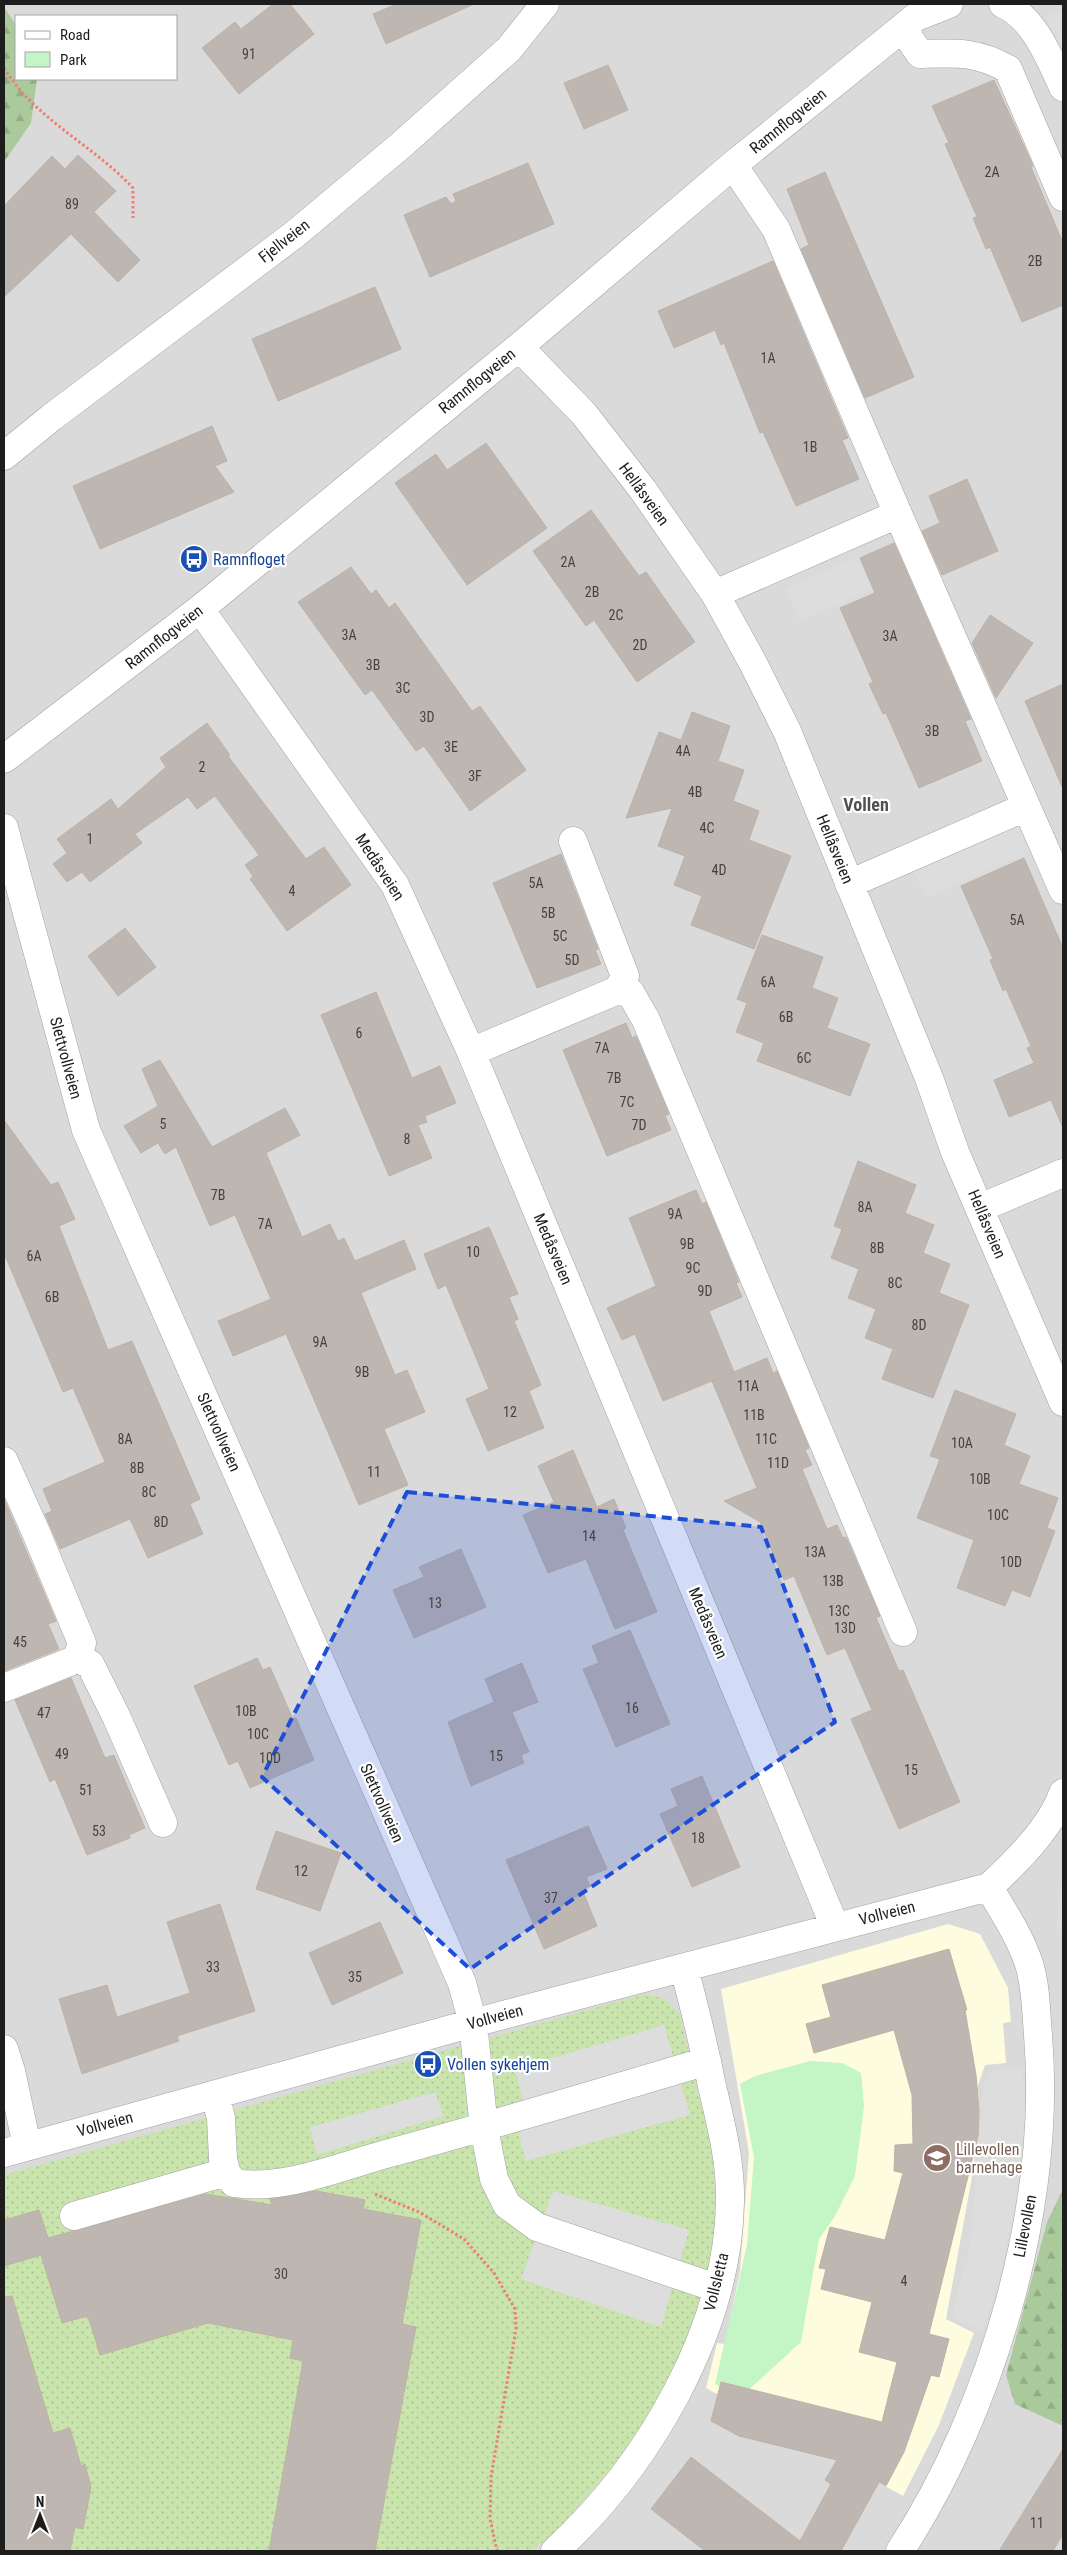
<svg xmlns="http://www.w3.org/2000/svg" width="1067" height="2555" font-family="'Roboto Condensed',sans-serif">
  <defs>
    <pattern id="grass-dots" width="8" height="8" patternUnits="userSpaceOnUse" patternTransform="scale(1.25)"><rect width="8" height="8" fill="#c9e4ad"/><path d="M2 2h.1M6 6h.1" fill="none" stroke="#acc394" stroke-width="1.8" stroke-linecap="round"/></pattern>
    <pattern id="forest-firs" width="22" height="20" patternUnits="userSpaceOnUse" patternTransform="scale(1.25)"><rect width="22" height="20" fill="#aaca9b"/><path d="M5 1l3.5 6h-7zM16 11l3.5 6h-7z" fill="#92ad85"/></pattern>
  </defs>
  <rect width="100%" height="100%" fill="#eeeae4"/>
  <path fill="#dbdada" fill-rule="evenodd" d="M4,4H1063V2551H4ZM16,16H176V79H16Z"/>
  <path fill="#fdfcde" d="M948,1924L980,1934L1008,1988L1011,2022L1003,2023L1006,2063L985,2065L977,2088L974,2166L946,2319L974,2333L939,2425L903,2496L706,2388L717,2343L725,2344L740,2271L749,2153L721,1989Z"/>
  <path fill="url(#grass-dots)" d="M644,1994L665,1999L680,2015L698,2094L714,2147L715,2242L687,2344L639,2436L556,2532L532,2551H4V2175Z"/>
  <path fill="url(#forest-firs)" d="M4,7L16,25V79H37L31,123L4,162Z
    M1063,2189V2426L1015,2404L1006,2375L1047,2222Z"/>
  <path fill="#c3f5c6" d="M810,2061L842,2063L861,2073L864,2106L855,2176L835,2216L819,2239L801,2342L742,2396L715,2384L747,2245L754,2157L740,2084L755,2076Z"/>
  <path fill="#ddd" d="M1063,9V53L1046,17Z
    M857,557L872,590L800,621L785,588Z
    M1021,825L1032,851L926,898L914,872Z
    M1063,1871V1930L1056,1929Z
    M664,2025L690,2115L526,2161L519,2135L526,2112L515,2069Z
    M1021,2069L1025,2098L1023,2155L1014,2214L1000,2277L983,2331L952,2318L970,2248L983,2087L993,2070Z
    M435,2092L444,2116L317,2155L310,2127Z
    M553,2191L689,2230L661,2327L521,2279Z"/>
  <path fill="#beb6b0" stroke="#beb1a7" d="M273,4H290L314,34L239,94L202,48L235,22L241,29Z
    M397,4H474L386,44L373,14Z
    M608,65L628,110L584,129L564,83Z
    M994,80L1033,166L1031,167L1063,243V305L1022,322L990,247L986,249L973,218L977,217L945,144L949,143L932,106Z
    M78,155L116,191L94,212L140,260L118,282L71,234L4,297V206L52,156L65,169Z
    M528,163L554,224L430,277L404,215L446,197L451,204L456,201L453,194Z
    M825,172L914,377L865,398L801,249L809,245L787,189Z
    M773,261L848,438L842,440L859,479L796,506L763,432L760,433L724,343L721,345L715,330L674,348L658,311Z
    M375,287L401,349L278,401L252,339Z
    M212,426L227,461L215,466L234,492L100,549L73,486Z
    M486,443L547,528L467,585L395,483L436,454L447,470Z
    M967,479L998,551L942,575L922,531L940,523L929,496Z
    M591,510L639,576L646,572L695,642L637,682L594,620L586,626L533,551Z
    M894,543L971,719L965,721L982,761L919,788L886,713L883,714L869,684L873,682L840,608L875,593L860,558Z
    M351,567L371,594L376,590L389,608L395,603L472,711L480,706L526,770L470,811L424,746L416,751L372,690L365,695L298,602Z
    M990,615L1033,643L996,698L972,643Z
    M1063,684V789L1025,701Z
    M692,712L730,726L718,761L744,770L733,801L759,811L749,840L791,856L754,949L691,925L702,896L674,885L685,856L658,846L672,808L626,818L659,732L681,740Z
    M207,723L230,755L228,756L306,859L324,847L351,885L287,931L250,879L253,876L245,865L259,855L215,796L197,809L188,797L135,834L142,843L90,882L82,872L67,882L53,864L67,853L57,839L111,799L118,809L166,767L160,758Z
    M561,854L598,949L595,950L601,964L537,988L493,883Z
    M1024,858L1063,948V1128L1051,1100L1009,1117L994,1080L1034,1063L1027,1048L1031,1046L1006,989L1003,991L990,960L993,959L961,886Z
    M125,928L156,967L118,996L88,956Z
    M762,935L823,957L812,988L838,998L827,1028L870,1044L850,1096L757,1061L764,1043L736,1032L747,1003L737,999Z
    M376,992L412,1078L440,1066L456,1103L425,1116L427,1122L418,1125L432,1158L389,1176L321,1015Z
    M626,1023L632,1038L636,1036L669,1114L665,1116L671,1130L607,1156L563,1050Z
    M160,1060L212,1147L285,1108L300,1135L266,1153L302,1237L330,1224L338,1241L344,1238L355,1261L404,1240L416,1269L361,1293L395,1375L407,1370L425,1412L384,1429L408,1485L359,1505L286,1334L233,1356L218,1321L271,1299L235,1215L210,1226L176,1147L165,1154L158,1143L141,1153L124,1126L158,1106L142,1069Z
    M4,1120L51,1185L58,1182L75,1219L59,1226L108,1350L132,1341L200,1499L190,1504L203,1534L148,1558L130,1519L60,1549L45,1514L52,1511L43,1489L105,1462L73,1388L63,1392L4,1253Z
    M858,1161L916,1185L905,1213L934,1225L923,1253L950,1264L939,1293L969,1305L933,1398L882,1379L893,1349L865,1338L876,1309L848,1298L859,1269L831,1258L842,1229L834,1226Z
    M696,1190L702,1204L706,1202L739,1282L736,1283L742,1297L709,1311L734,1372L663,1401L635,1334L622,1340L607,1308L656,1286L629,1218Z
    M489,1227L518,1294L509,1297L518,1319L514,1321L541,1385L529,1391L544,1428L488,1451L466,1399L489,1389L446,1285L438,1289L424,1254Z
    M767,1358L773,1373L777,1371L809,1448L805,1450L812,1465L802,1469L827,1529L837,1525L843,1538L846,1537L880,1616L876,1618L899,1671L903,1670L960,1802L899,1829L851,1719L872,1710L845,1648L827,1655L794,1576L784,1580L760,1522L724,1501L757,1488L712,1381Z
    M955,1390L1016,1414L1004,1445L1030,1456L1019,1484L1058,1498L1047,1528L1055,1531L1030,1597L1012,1590L1005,1606L957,1588L974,1540L917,1518L940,1459L930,1456Z
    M573,1450L597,1507L614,1499L626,1528L623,1530L657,1612L615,1629L586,1559L548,1573L523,1515L554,1502L538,1466Z
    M4,1499L56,1621L48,1624L59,1649L4,1671Z
    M461,1549L486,1607L414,1638L393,1590L424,1577L419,1567Z
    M630,1630L670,1724L616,1747L583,1669L599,1663L592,1646Z
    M257,1658L263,1670L270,1667L293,1719L296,1718L314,1760L250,1788L238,1761L229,1765L194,1686Z
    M522,1663L538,1702L512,1712L529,1752L521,1755L524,1763L471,1786L448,1722L494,1702L485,1679Z
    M71,1678L105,1758L114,1755L145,1828L129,1835L130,1838L87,1855L55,1779L50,1782L15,1700Z
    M702,1776L740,1867L692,1887L660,1814L678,1806L671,1789Z
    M588,1826L607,1869L586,1877L590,1886L582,1889L597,1926L544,1949L506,1860Z
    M276,1831L341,1853L320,1911L256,1889Z
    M220,1904L255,2011L177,2036L179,2041L82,2074L59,1999L107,1985L117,2017L190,1993L167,1922Z
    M380,1922L403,1973L332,2005L309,1953Z
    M949,1949L967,2010H965L976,2075L979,2112L978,2136L929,2334L949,2339L939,2377L931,2375L904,2452L886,2486L879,2482L841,2551H705L651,2509L691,2457L800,2541L831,2484L825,2480L837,2460L739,2436L711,2421L721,2382L882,2422L897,2362L859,2352L872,2302L821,2289L826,2269L819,2268L830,2227L885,2240L903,2173L894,2171L895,2145L913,2144L912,2095L894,2030L814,2053L806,2024L831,2017L822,1985Z
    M316,2191L365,2200L363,2209L421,2220L402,2324L416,2327L375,2551H269L303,2361L290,2358L293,2340L208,2323L100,2355L88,2316L62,2323L41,2255L4,2266V2220L39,2210L48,2238L206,2194L272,2205L270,2199Z
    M12,2296L53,2433L70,2428L81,2466L85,2464L91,2487L83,2529L75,2527L70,2551H4V2297Z
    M1063,2449V2534L1053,2551H999Z"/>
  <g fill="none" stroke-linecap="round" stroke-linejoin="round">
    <defs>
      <path id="minor" d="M1003,4C1034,17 1050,59 1063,87
        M902,28L920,54C956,53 976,51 1008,69L1063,197
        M733,165L776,229L898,514L1063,890
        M519,347L584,414L643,490L715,594L753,663L787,731L929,1078L955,1152L1063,1402
        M4,456L52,417L295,234L400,146L509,49L545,4
        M715,594L898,514
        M200,609L395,885L471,1052L835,1927
        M4,759L200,609L519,347L733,165L916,17L949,4
        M4,828L86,1130L462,1983L473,2023L484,2128L494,2179L507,2205L537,2227L716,2288
        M849,884L1026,807
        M618,990L630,992L646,1020L903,1632
        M471,1052L618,990L625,976L573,841
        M980,1208L1063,1173
        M4,1461L35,1530L82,1643L77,1659L4,1688
        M77,1659L90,1664L116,1716L163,1823
        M4,2049L11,2071L27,2146
        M215,2094L221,2118L223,2159L226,2172L234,2183C282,2191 339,2167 386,2154C493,2125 600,2093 707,2061
        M4,2153L473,2023L989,1887C1015,1863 1051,1828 1063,1793
        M74,2216L226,2172
        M555,2551C648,2466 728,2330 730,2202C731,2163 721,2124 712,2086C704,2047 695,2008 684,1969
        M900,2551C993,2409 1052,2205 1038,2035C1036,2012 1036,1986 1029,1964C1020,1936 1003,1912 989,1887"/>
    </defs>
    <use href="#minor" stroke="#a1a1a1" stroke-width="29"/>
    <path stroke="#f07d73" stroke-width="3" stroke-dasharray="2.5 2.5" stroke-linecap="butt" d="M4,68C35,119 93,145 133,188V218
      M375,2194L419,2212L464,2239L494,2273L515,2309L516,2329L491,2477L490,2519L497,2551"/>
    <use href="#minor" stroke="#fff" stroke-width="28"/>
  </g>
  <path fill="#1d4ed8" fill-opacity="0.2" stroke="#1d4ed8" stroke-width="4" stroke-dasharray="10 6" stroke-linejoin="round" d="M407,1492L761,1527L835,1722L470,1969L262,1777Z"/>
  <defs>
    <symbol id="bus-disc" viewBox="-11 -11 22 22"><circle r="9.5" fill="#1a4fb4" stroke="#fff"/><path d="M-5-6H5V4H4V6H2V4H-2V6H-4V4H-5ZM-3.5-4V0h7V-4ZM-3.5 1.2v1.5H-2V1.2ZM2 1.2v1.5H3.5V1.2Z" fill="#fff"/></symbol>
    <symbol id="school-disc" viewBox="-11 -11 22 22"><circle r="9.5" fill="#8d6e63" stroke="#fff"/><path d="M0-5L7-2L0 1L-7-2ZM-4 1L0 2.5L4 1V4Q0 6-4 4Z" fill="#fff"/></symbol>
  </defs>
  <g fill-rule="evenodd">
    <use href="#bus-disc" x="178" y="543" width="32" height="32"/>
    <use href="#bus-disc" x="412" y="2048" width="32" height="32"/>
    <use href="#school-disc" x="921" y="2142" width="32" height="32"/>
  </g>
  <g text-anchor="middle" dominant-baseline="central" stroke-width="4.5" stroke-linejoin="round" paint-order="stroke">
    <g font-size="14" fill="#454342">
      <text x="249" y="54">91</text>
      <text x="992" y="172">2A</text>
      <text x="72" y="204">89</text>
      <text x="1035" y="261">2B</text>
      <text x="768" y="358">1A</text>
      <text x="810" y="447">1B</text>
      <text x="568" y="562">2A</text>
      <text x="592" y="592">2B</text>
      <text x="616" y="615">2C</text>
      <text x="349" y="635">3A</text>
      <text x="890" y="636">3A</text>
      <text x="640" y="645">2D</text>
      <text x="373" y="665">3B</text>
      <text x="403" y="688">3C</text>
      <text x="427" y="717">3D</text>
      <text x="932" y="731">3B</text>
      <text x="451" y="747">3E</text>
      <text x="683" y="751">4A</text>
      <text x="202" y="767">2</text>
      <text x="475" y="776">3F</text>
      <text x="695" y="792">4B</text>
      <text x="707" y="828">4C</text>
      <text x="90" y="839">1</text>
      <text x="719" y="870">4D</text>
      <text x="536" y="883">5A</text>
      <text x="292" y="891">4</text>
      <text x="548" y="913">5B</text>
      <text x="1017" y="920">5A</text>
      <text x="560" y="936">5C</text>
      <text x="572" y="960">5D</text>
      <text x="768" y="982">6A</text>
      <text x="786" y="1017">6B</text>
      <text x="359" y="1033">6</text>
      <text x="602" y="1048">7A</text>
      <text x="804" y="1058">6C</text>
      <text x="614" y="1078">7B</text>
      <text x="627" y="1102">7C</text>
      <text x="163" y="1124">5</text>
      <text x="639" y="1125">7D</text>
      <text x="407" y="1139">8</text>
      <text x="218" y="1195">7B</text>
      <text x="865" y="1207">8A</text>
      <text x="675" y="1214">9A</text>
      <text x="265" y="1224">7A</text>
      <text x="687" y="1244">9B</text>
      <text x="877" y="1248">8B</text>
      <text x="473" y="1252">10</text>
      <text x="34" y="1256">6A</text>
      <text x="693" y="1268">9C</text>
      <text x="895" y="1283">8C</text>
      <text x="705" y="1291">9D</text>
      <text x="52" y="1297">6B</text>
      <text x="919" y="1325">8D</text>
      <text x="320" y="1342">9A</text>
      <text x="362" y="1372">9B</text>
      <text x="748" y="1386">11A</text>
      <text x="510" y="1412">12</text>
      <text x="754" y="1415">11B</text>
      <text x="125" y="1439">8A</text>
      <text x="766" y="1439">11C</text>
      <text x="962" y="1443">10A</text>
      <text x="778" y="1463">11D</text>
      <text x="137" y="1468">8B</text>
      <text x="374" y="1472">11</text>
      <text x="980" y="1479">10B</text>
      <text x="149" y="1492">8C</text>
      <text x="998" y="1515">10C</text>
      <text x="161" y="1522">8D</text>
      <text x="589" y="1536">14</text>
      <text x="815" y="1552">13A</text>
      <text x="1011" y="1562">10D</text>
      <text x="833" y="1581">13B</text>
      <text x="435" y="1603">13</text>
      <text x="839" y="1611">13C</text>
      <text x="845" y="1628">13D</text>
      <text x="20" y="1642">45</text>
      <text x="632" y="1708">16</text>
      <text x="246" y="1711">10B</text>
      <text x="44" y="1713">47</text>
      <text x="258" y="1734">10C</text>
      <text x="62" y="1754">49</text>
      <text x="496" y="1756">15</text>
      <text x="270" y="1758">10D</text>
      <text x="911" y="1770">15</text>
      <text x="86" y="1790">51</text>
      <text x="99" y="1831">53</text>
      <text x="698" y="1838">18</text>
      <text x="301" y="1871">12</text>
      <text x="551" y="1898">37</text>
      <text x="213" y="1967">33</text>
      <text x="355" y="1977">35</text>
      <text x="281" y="2274">30</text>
      <text x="904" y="2281">4</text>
      <text x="1037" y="2523">11</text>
    </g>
    <g font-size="16" fill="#1d1d1d" stroke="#fff">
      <text transform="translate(788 121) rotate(-39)">Ramnflogveien</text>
      <text transform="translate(284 241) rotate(-38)">Fjellveien</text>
      <text transform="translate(477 381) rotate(-39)">Ramnflogveien</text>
      <text transform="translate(644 494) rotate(54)">Hellåsveien</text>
      <text transform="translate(164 637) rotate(-38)">Ramnflogveien</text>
      <text transform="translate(835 849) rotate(68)">Hellåsveien</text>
      <text transform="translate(380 867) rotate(57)">Medåsveien</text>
      <text transform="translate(66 1058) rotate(75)">Slettvollveien</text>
      <text transform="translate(987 1224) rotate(67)">Hellåsveien</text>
      <text transform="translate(553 1249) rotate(67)">Medåsveien</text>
      <text transform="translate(219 1432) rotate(66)">Slettvollveien</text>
      <text transform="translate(708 1623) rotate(67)">Medåsveien</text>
      <text transform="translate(382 1803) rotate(66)">Slettvollveien</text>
      <text transform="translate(887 1913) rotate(-14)">Vollveien</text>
      <text transform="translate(495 2017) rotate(-15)">Vollveien</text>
      <text transform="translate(105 2124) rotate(-15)">Vollveien</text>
      <text transform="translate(1025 2226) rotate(-79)">Lillevollen</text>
      <text transform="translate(716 2282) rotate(-76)">Vollsletta</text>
    </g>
    <g font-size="16" fill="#164399" stroke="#fff" text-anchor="start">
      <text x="213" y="559">Ramnfloget</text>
      <text x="447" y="2064">Vollen sykehjem</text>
    </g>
    <g font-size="16" fill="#785e54" stroke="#fff" text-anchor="start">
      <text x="956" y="2149">Lillevollen<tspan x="956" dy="18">barnehage</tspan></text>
    </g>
    <g font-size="18" font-weight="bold" fill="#505050" stroke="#fff">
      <text x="866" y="804">Vollen</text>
    </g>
  </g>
  <rect width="1067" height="2555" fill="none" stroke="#1d1d1d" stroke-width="10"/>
  <rect x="15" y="15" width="162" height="65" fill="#ffffff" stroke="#a5a5a5"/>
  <rect x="25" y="31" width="25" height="8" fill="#ffffff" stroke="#a5a5a5"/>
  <text x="60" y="40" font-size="15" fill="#1d1d1d">Road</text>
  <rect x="25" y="52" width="25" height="15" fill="#c3f5c6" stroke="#a5a5a5"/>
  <text x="60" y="65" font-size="15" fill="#1d1d1d">Park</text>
  <g transform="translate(40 2515)" stroke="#ffffff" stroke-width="4" paint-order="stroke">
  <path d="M0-4L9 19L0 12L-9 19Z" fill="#1d1d1d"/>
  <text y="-8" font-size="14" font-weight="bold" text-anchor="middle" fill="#1d1d1d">N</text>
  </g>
</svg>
